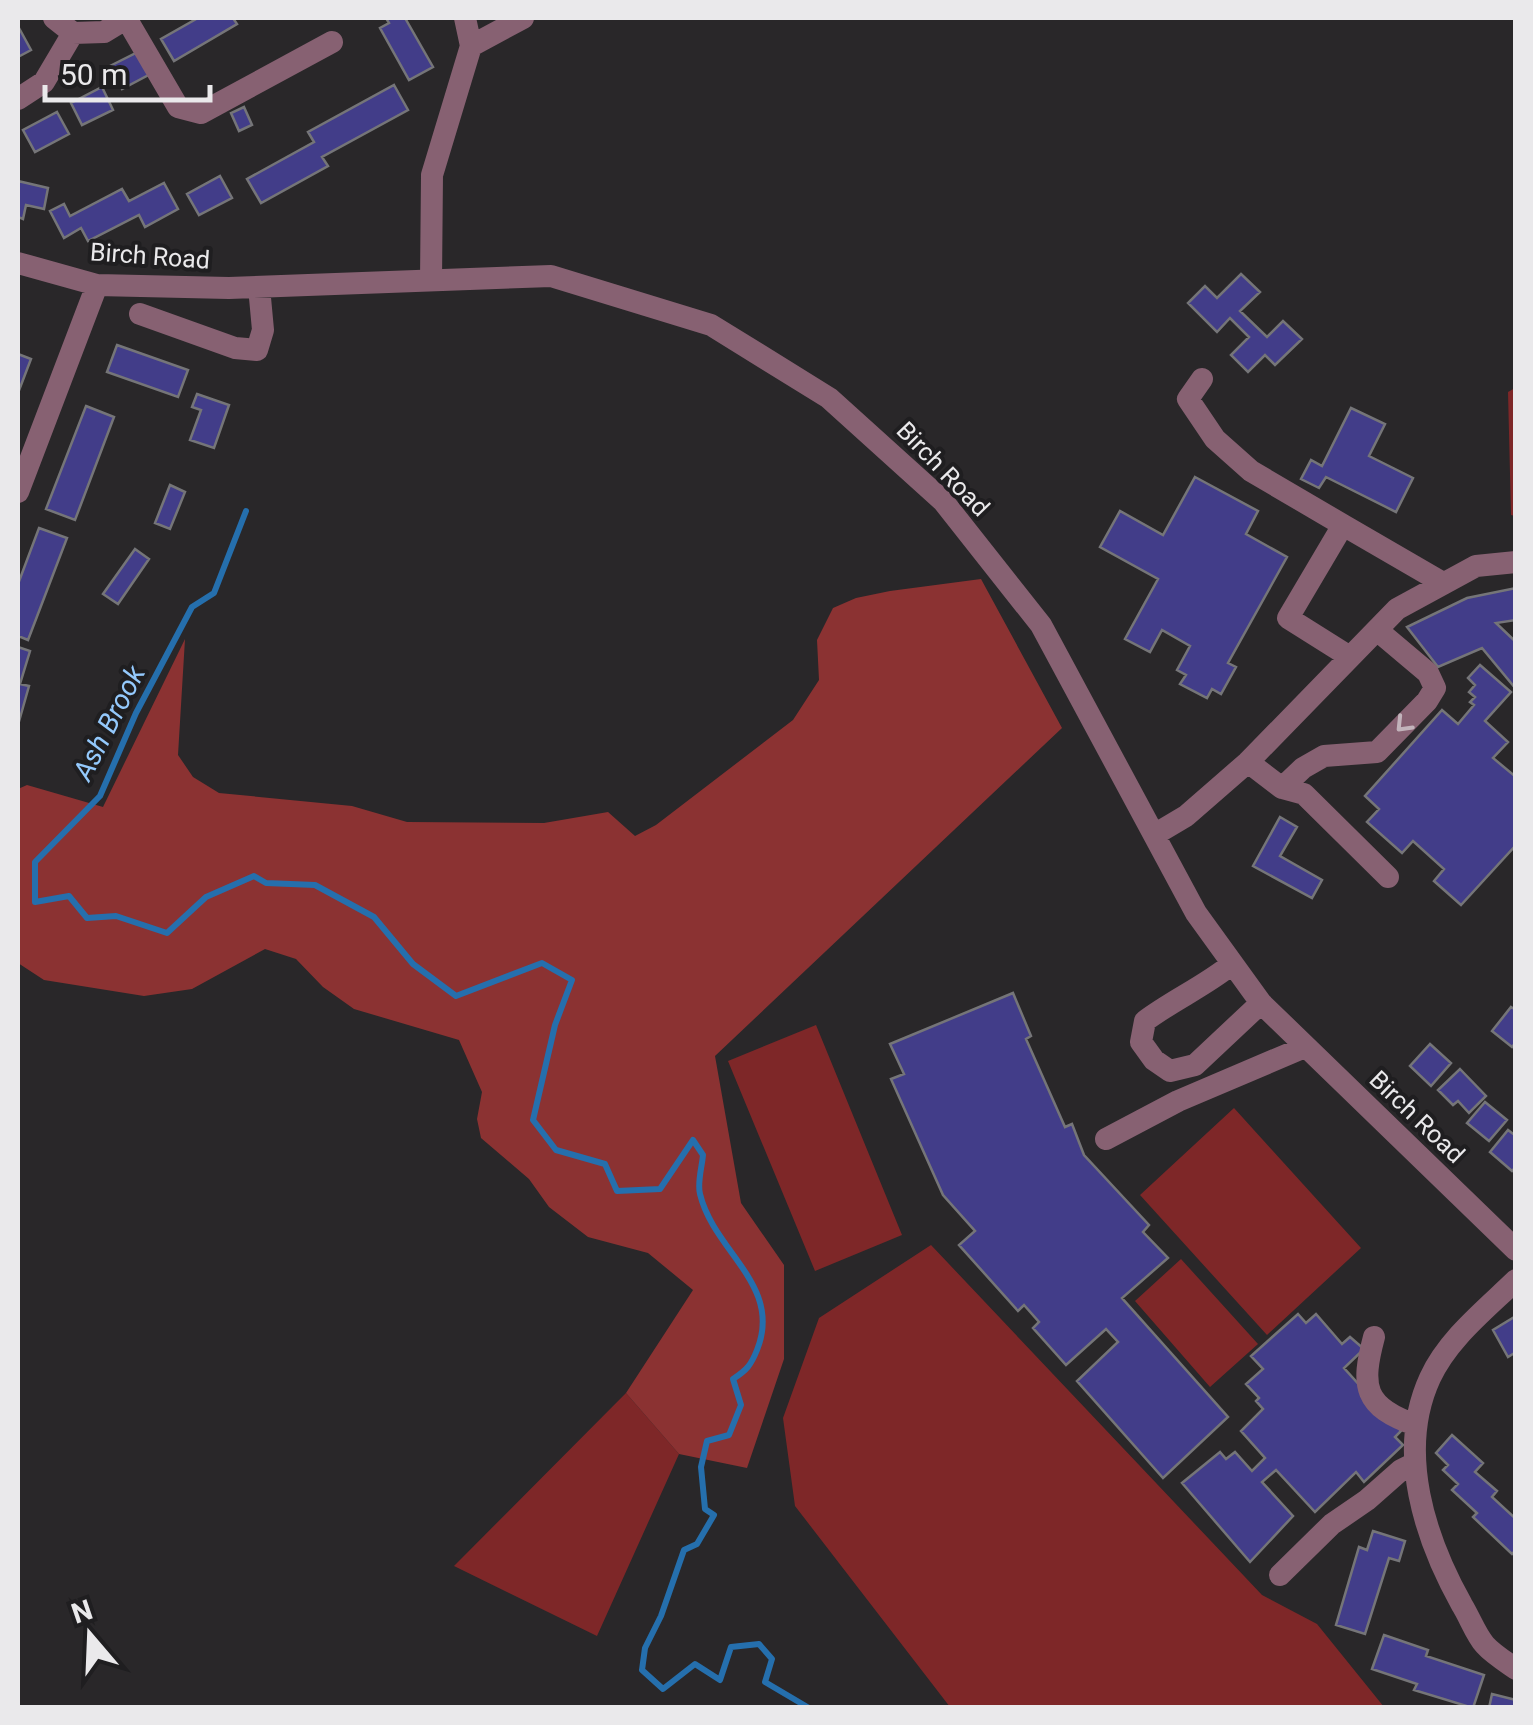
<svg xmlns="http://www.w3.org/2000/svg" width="1533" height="1725" font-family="Roboto,sans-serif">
  <rect width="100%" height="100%" fill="#292729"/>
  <path fill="#7e2728" d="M1515,388V516L1511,515L1508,392Z
    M816,1025L902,1235L815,1271L728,1061Z
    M1234,1108L1361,1248L1267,1335L1140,1195Z
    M931,1245L1262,1595L1317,1624L1384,1707H950L795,1506L783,1418L819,1318Z
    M1181,1259L1258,1344L1210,1387L1135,1301Z
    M626,1393L679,1454L597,1636L454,1566Z"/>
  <path fill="#8b3232" d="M981,579L1062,728L715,1056L741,1203L784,1265V1359L747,1468L679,1454L626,1393L693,1290L648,1253L588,1237L549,1207L529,1179L481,1138L477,1119L482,1092L459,1040L354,1009L323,987L296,959L265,949L192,989L144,996L44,980L18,963V789L27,785L103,807L185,639L178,755L193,777L219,793L352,806L407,822L544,823L608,812L635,836L656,825L793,720L819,680L817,640L833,608L856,598L890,591Z"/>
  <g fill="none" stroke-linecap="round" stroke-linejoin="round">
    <path stroke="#256fad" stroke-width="6" d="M246,511L214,593L192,607L136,713L100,796L35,862V902L69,896L87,918L116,916L167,933L206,897L254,876L266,883L315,885L374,917L413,964L456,996L542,963L572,980L555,1025L533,1120L556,1150L605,1164L617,1191L660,1189L693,1140L703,1155C702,1167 697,1183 700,1194C714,1252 783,1285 757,1350C751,1365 747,1370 733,1379L741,1405L729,1435L707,1441L701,1467L705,1509L714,1515L697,1544L684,1550L661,1616L645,1648L642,1670L663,1689L695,1664L720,1680L731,1647L759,1644L772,1659L765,1682L809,1708"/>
  </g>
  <path fill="#423d89" stroke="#757578" stroke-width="2.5" d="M198,18H233L237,24L174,61L161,39Z
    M386,18H405L433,67L409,80L380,28L389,23Z
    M19,28L31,50L18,57V29Z
    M144,49L156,71L122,89L110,66Z
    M394,85L408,110L322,157L328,166L261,203L247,179L314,142L308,132Z
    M102,87L113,110L82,125L71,103Z
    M244,107L252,125L239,131L231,113Z
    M57,112L69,134L35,152L23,130Z
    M220,176L232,198L199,215L187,194Z
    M18,181L48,188L44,209L26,205L23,219L18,217Z
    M164,183L178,209L145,227L139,215L88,241L81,228L64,238L50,211L64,204L70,216L122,189L129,201Z
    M1241,274L1260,292L1240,311L1267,337L1283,321L1302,339L1275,365L1265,355L1248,372L1231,355L1249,337L1230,318L1217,332L1188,303L1205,286L1217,298Z
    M117,345L188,370L178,397L107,372Z
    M18,354L31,359L18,393Z
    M197,394L229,405L214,448L190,440L201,410L192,407Z
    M86,406L114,417L75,520L46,509Z
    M1351,408L1385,424L1369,456L1413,478L1396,512L1326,477L1319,488L1301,479L1311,460L1322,466Z
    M1195,477L1258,511L1246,534L1287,557L1228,663L1236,667L1221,694L1212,689L1207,698L1180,684L1186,675L1177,670L1190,646L1162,630L1150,652L1125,639L1158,579L1100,547L1120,511L1163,535Z
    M170,485L185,492L170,529L155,523Z
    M39,528L67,538L28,640L18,636V584Z
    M135,549L149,559L118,604L103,594Z
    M1516,588V620L1496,623L1516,642V689L1482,648L1438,667L1407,627L1467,598Z
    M18,647L30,651L20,684L29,686L18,725Z
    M1480,665L1511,692L1485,721L1508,742L1493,758L1516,777V845L1461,905L1434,881L1444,869L1413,841L1402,853L1367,822L1379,809L1365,796L1442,710L1458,724L1474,705L1470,702L1475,697L1469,692L1475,685L1468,678Z
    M1280,817L1297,827L1280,856L1322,880L1312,898L1253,866Z
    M1013,993L1031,1036L1026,1039L1065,1127L1072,1124L1084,1155L1149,1225L1143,1232L1168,1258L1122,1298L1228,1417L1163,1478L1077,1381L1118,1342L1106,1329L1066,1365L1033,1328L1039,1322L1024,1305L1018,1311L959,1245L975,1231L943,1195L891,1079L904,1074L890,1044Z
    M1511,1007L1516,1010V1042L1512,1047L1492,1031Z
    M1430,1044L1451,1063L1431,1086L1410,1066Z
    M1460,1069L1486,1096L1469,1113L1458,1101L1453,1105L1438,1090Z
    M1485,1102L1507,1120L1489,1141L1467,1123Z
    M1508,1130L1516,1136V1167L1512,1171L1490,1152Z
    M1298,1314L1306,1323L1316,1314L1342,1344L1350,1337L1364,1349L1344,1368L1401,1431L1395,1437L1403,1445L1364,1482L1356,1472L1315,1512L1276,1470L1262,1482L1293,1516L1250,1562L1182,1483L1220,1452L1226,1459L1235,1452L1252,1471L1265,1458L1241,1431L1263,1409L1256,1401L1259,1398L1246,1384L1263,1369L1251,1356Z
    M1516,1316V1352L1508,1357L1493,1330Z
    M1452,1435L1483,1463L1475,1472L1497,1491L1492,1497L1516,1519V1550L1512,1554L1473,1517L1477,1513L1452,1490L1458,1484L1443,1470L1448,1465L1436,1453Z
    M1373,1531L1405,1541L1399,1561L1389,1558L1365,1634L1336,1625L1359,1547L1367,1550Z
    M1384,1635L1428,1650L1426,1656L1484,1675L1473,1708L1414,1690L1417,1684L1372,1669Z
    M1492,1694L1516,1700V1708H1489Z"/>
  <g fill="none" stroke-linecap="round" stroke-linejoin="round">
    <path stroke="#876172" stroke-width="22" d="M54,18L73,33L104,32L127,18
      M126,18L178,107L201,113L332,42
      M471,46L523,18
      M18,99L44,82L73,33
      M18,263L97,285L229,288L551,276L711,325L829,398L943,501L1041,625L1196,913L1261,1003L1516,1250
      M431,280L432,175L471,46L465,18
      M140,314L235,348L257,350L263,330L259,287
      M1202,379L1188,399L1215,439L1251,471L1343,525
      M18,492L97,285
      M1350,657L1288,618L1343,525L1443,583
      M1248,762L1282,788L1304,794L1388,877
      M1282,788L1303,768L1324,756L1377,752L1427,701L1435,688L1428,673L1377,630
      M1154,835L1186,816L1248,762L1397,609L1476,566L1516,562
      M1232,964C1205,986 1173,1000 1145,1021L1141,1042L1154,1060L1170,1071L1195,1065L1261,1003
      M1106,1139L1178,1101L1305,1047
      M1516,1280C1485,1310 1448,1339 1430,1378C1396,1452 1425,1539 1462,1605C1470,1618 1476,1635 1485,1645C1493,1654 1506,1662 1516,1669
      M1374,1337C1361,1386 1363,1407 1416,1425
      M1280,1575L1332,1524L1367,1500L1401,1470L1415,1463"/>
  </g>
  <defs><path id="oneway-chevron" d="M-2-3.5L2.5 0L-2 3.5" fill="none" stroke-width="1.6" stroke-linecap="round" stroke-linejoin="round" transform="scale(2.5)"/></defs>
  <use stroke="#c2b3bb" href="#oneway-chevron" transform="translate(1403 725) rotate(134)"/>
  <g text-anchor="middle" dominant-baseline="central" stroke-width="8" stroke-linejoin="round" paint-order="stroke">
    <g font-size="25" fill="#eae9eb" stroke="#1f1e20">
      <text transform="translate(150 256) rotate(4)">Birch Road</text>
      <text transform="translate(943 469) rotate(46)">Birch Road</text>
      <text transform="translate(1417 1117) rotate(44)">Birch Road</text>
    </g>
    <g font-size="28" font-style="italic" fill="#94c9fc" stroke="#1f1e20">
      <text transform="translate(109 723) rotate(-63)">Ash Brook</text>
    </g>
  </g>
  <rect width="1533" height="1725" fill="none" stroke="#eae9eb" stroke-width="40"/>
  <g transform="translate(90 1635) rotate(341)" stroke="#1f1e20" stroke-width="8" paint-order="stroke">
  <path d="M0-8L18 38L0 25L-18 38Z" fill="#eae9eb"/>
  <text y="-15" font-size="28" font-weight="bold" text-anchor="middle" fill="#eae9eb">N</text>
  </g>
  <path d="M45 85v15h165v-15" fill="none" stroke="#eae9eb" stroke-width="5"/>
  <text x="60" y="85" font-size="30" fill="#eae9eb" stroke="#1f1e20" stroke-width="8" paint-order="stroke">50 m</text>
</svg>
